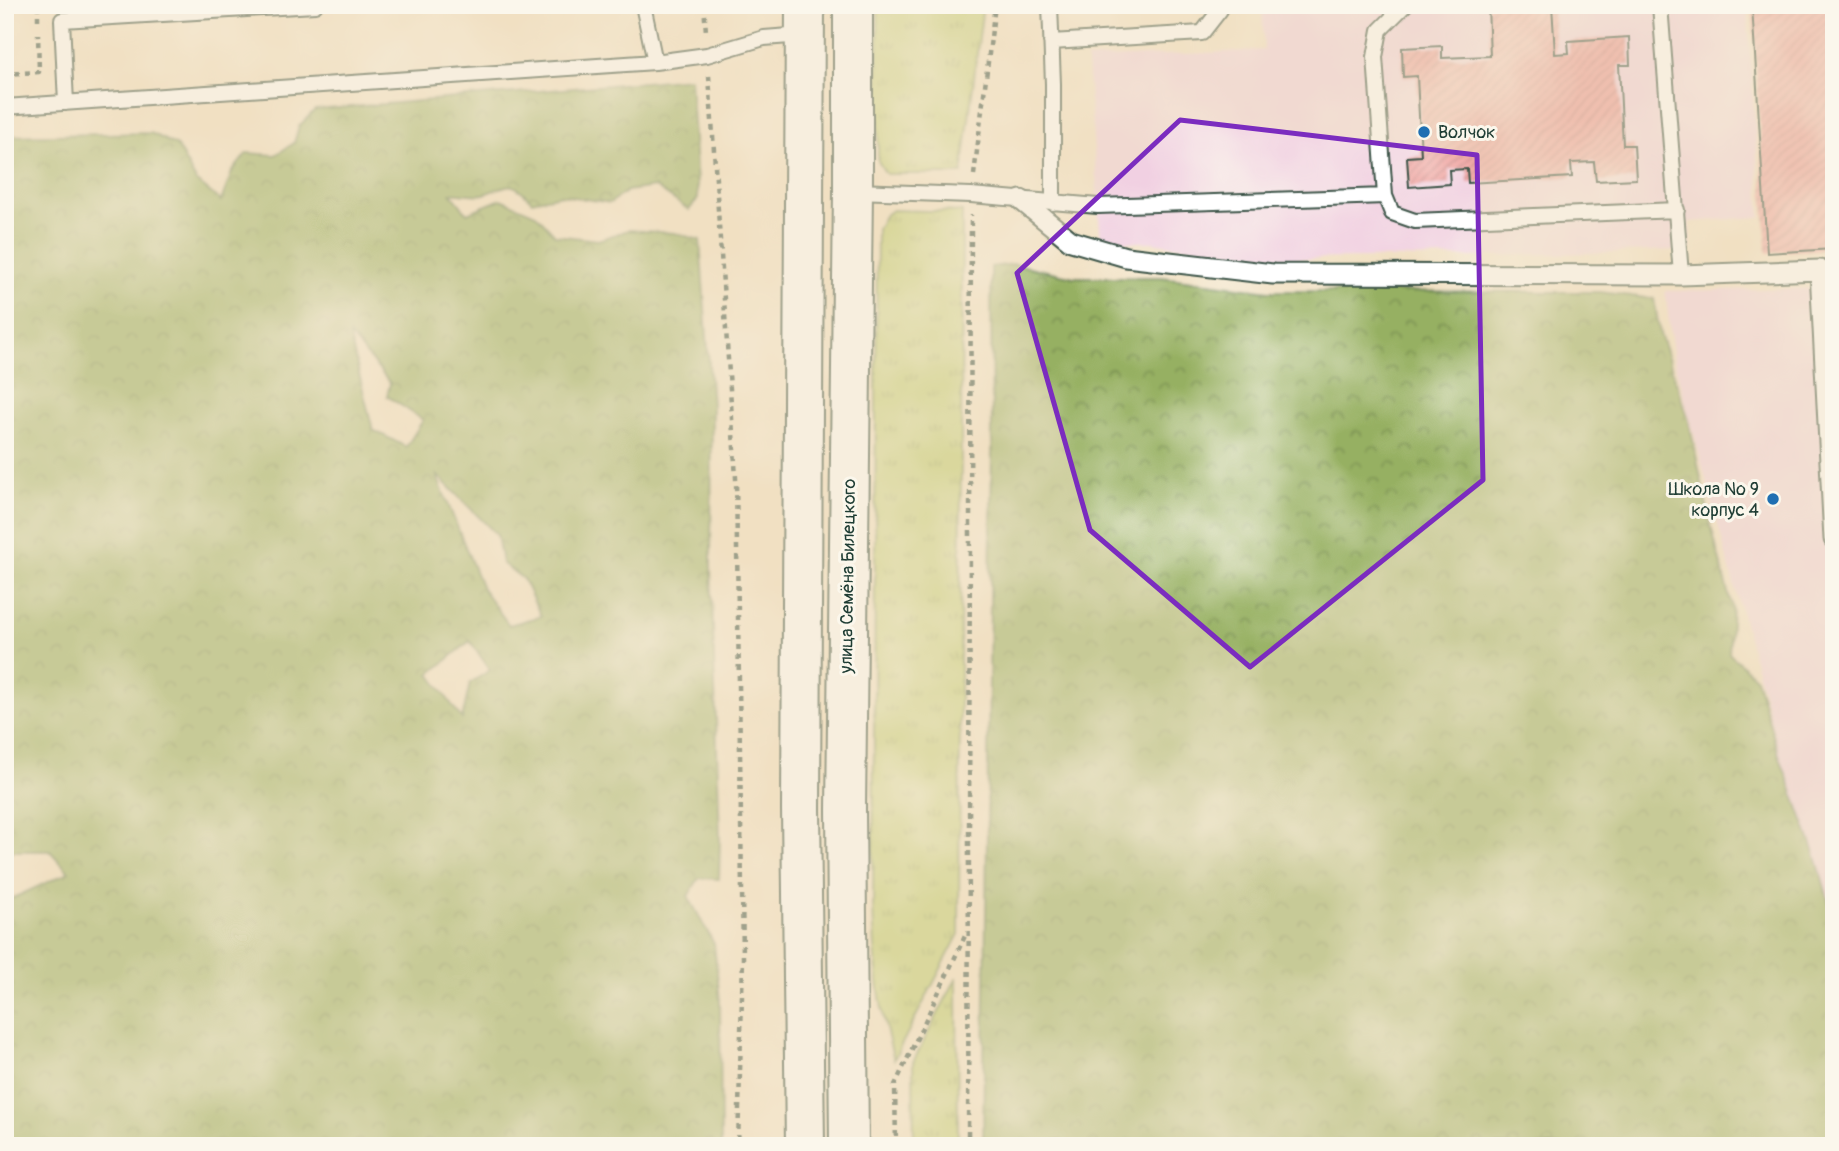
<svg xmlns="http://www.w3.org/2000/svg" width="1839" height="1151" font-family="Pangolin,sans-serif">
  <defs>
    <pattern id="grass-tufts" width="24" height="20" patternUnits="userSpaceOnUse" patternTransform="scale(1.75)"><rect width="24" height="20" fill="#becd6f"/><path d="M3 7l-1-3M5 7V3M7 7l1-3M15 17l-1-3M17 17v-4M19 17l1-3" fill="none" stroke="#9aa85c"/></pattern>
    <pattern id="forest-crowns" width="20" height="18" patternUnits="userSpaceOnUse" patternTransform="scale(1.75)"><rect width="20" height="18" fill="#96b062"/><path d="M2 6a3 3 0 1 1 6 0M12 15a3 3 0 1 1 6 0" fill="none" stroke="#7a9052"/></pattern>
    <pattern id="building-hatch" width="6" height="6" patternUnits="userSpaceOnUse" patternTransform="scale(1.75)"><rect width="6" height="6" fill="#ef9898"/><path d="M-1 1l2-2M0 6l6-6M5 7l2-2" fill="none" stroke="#c17d7d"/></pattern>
  </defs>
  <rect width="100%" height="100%" fill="#fbf7ec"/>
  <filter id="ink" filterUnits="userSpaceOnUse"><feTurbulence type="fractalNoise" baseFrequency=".0143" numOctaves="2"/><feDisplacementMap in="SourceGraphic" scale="14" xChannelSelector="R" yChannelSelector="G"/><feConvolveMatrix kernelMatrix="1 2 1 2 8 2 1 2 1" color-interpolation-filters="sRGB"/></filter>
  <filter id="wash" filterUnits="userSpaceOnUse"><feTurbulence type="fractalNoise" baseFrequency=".00686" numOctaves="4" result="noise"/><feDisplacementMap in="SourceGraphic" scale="28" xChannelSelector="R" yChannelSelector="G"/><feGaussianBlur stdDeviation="1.57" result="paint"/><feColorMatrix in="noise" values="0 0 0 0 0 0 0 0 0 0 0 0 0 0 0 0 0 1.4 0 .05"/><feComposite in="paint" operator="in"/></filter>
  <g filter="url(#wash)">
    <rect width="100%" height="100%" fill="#f1e0c2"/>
    <path fill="#f1d0e2" d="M1262,5H1747L1761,217L1689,222L1691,249L1680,250L1468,257L1263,259L1151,242H1101L1087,59L1264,50Z
      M1834,288V959L1674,360L1665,291Z"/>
    <path fill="url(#grass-tufts)" stroke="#6e8552" stroke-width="2" d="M878,5H983L962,174H886L878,161Z
      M892,210L962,212L959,934L894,1059C878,1006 875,961 873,906L877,229L884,216Z
      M957,977L958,1146H914L913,1062Z"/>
    <path fill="url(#forest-crowns)" stroke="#5a764b" stroke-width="2" fill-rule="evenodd" d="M690,78L698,199L689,210L655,187L627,191L610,203L561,195L532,201C509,177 510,186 484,194C474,196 460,192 451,193L467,213L501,199L536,214L555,235L598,240L628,230L675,233L700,240L712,406L711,567L720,839L719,879L699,878L688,896L714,944L720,1001L721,1146H5V902L69,872L50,851H5V136L151,133L177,146L196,181L221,201L232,172L247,153L275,155L294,143L299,126L315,110ZM349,334L390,383L387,396L423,420L406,447L373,430ZM436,474L497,535L502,563L523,579L541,616L509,625L482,588ZM470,641L490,670L470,683L462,719L430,674Z
      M1015,264L1074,277H1161L1269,291L1600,292L1654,299L1660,334L1688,417L1711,526L1732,608L1729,653L1756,678L1778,752L1815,853L1834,920V1146H983L992,445L991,267Z"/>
    <g id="blocks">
      <path fill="url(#building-hatch)" d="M1488,5H1552L1555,54L1569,53L1568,41L1629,37L1630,65H1619L1623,145H1634L1636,179L1596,181L1594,162L1571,163L1572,177L1468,183L1467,169L1449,170L1450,184L1409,187L1407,157L1421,156L1417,76L1403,77L1402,48L1442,46V58L1490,56Z
        M1752,5H1834V249L1767,253Z"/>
    </g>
  </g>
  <g filter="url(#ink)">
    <use href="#blocks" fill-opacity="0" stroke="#3e5549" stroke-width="2"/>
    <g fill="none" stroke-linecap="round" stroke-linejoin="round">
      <defs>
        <path id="service" d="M643,5L655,62
          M1050,5L1053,84V203
          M1405,5L1380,30L1375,57L1385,196L1392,213L1415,221L1677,210
          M1660,5L1681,275
          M1051,42L1202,33L1220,10L1219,5
          M66,103L62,20L315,5
          M5,107L655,62L707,55L764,38L803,35
          M855,191L971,195L1098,206L1385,196"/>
        <path id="pedestrian" d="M1021,200L1071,241L1126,257L1273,274L1681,275L1820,270L1834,539"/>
        <path id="primary" d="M805,1146L801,809L805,5
          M849,1146L846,810L853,191V5"/>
      </defs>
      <use href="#service" stroke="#3e5549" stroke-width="18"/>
      <use href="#pedestrian" stroke="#3e5549" stroke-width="23"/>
      <use href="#primary" stroke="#3e5549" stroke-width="42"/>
      <path stroke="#3e5549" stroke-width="4.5" stroke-dasharray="5 5" stroke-linecap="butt" d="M38,5V22
        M704,5L706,32
        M1077,5V8L1134,5
        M5,74L39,72L38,34
        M709,76L736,478L743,958L738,1146
        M974,175L995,5
        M896,1146L895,1085L965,936
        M968,1146L971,215"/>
      <use href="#service" stroke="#fff" stroke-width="14"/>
      <use href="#pedestrian" stroke="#fff" stroke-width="19"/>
      <use href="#primary" stroke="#fff" stroke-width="38"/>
    </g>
  </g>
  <path d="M0 0H1839V1151H0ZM1180,120L1477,155L1483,480L1250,667L1090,530L1017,273Z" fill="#f1e0c2" fill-opacity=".55" fill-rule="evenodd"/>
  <path fill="none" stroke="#7b2cbf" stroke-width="5" stroke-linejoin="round" d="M1180,120L1477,155L1483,480L1250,667L1090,530L1017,273Z"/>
  <g fill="#1f6fb2" stroke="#fbf7ec" stroke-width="2.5">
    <circle cx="1424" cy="132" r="7"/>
    <circle cx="1773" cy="499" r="7"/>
  </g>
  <g text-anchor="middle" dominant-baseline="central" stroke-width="6" stroke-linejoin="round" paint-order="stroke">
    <g font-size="18" fill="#1f3d34" stroke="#fbf7ec" text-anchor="start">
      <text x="1438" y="132">Волчок</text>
      <text x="1759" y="489" text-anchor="end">Школа № 9<tspan x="1759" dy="21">корпус 4</tspan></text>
    </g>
    <g font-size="18" fill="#1f3d34" stroke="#fbf7ec">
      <text transform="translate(848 576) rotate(-89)">улица Семёна Билецкого</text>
    </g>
  </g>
  <rect width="1839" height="1151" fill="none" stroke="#fbf7ec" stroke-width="28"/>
</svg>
